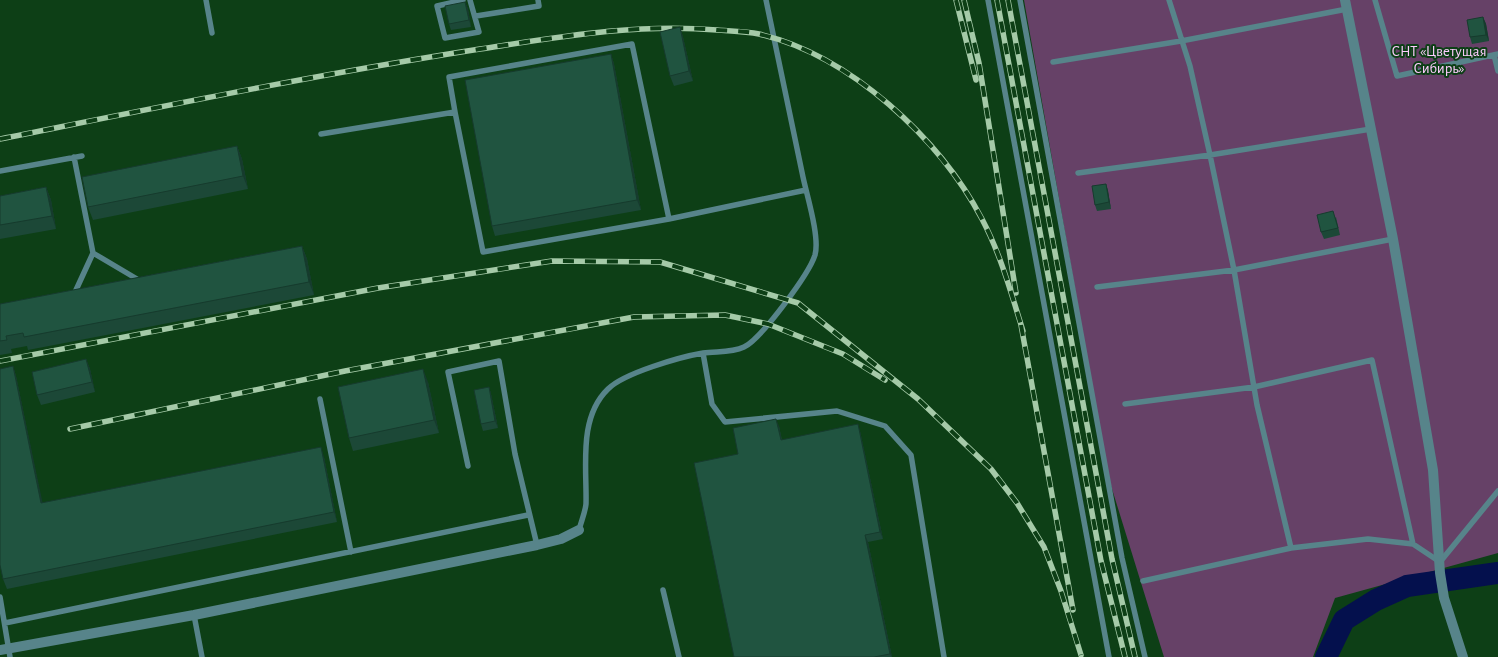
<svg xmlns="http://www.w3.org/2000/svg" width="1498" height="657" font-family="'Alegreya Sans',sans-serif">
  <rect width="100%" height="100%" fill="#0d3f16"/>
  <path fill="#664167" d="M1024,0H1498V553L1335,598L1313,657H1164L1108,476Z"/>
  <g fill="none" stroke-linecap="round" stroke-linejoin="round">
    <path stroke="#04104d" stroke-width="22" d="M1326,657L1344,620L1376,600L1407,586L1498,573"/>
    <path stroke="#57848a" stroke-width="5.5" d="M206,0L212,33
      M463,0L437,6L445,38L479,32L470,0
      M988,0L1109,657
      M1020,0L1122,558L1145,657
      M1169,0L1190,66L1210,155L1234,270L1257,405L1291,548
      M1375,0L1397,76L1498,54
      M476,16L539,6L538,0
      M1494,55L1498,71
      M1053,62L1181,41L1347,9
      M455,112L483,252L669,219
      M321,134L455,112L449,77L632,44L669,219L806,190
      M74,157L93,253L76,290
      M0,171L82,156
      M1078,173L1210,155L1371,129
      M93,253L137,279
      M1097,287L1234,270L1393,239
      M703,353L712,404L725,422L837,411L885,426L911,455L944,657
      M320,399L351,552
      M1125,404L1254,387L1372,360L1413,544
      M468,466L448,372L499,361L515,454L537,545
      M579,530C581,522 585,513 586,504C587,467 578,418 608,389C624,373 680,357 703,353C717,351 731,353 744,347C761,339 809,274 815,255C820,237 807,196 803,177C791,118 778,59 766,0
      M1143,581L1291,548L1368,539L1413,544L1440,562L1498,491
      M663,590L679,657
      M0,597L10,657
      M194,615L202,657
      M5,623L528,515"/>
    <path stroke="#57848a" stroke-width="10" d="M1345,0L1393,239L1433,470L1440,573L1444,598L1463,657
      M0,650L194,615L537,545L561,539L579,530"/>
    <defs>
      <path id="rail" d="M956,0L976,80
        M964,0L979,63L1016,293
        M997,0L1101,561L1125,657
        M1008,0L1112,559L1135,657
        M0,139C160,107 319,74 480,49C559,37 637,23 717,30C731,31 746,31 759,34C850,55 940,139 982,219C1001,255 1011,293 1023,331
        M1021,325L1073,610
        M0,361L378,288L552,261L660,262L798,303L918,399L991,469L1017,503L1044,547L1061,591L1081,655
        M70,429L345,371L634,317L725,315L768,324L843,354L885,380"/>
    </defs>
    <use href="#rail" stroke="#a5caa8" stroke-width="5.5"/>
    <use href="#rail" stroke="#0d3f16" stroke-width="4" stroke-dasharray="11" stroke-linecap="butt"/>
  </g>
  <path fill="#1c4837" d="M465,2L468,9L471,27L451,30L449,24Z
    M1483,17L1486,24L1489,41L1472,44L1470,37Z
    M680,27L683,37L693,81L674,86L670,76Z
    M611,54L614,64L641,210L495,236L492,226Z
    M237,146L242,159L248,189L93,220L88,207Z
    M1106,184L1108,191L1111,209L1097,211L1095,205Z
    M46,187L51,200L56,229L0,239V196Z
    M1336,217L1340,235L1324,239L1321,232Z
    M302,246L307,259L314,295L28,350L27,346L11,349L12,353L0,355V304Z
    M86,359L90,369L95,392L41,405L37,395Z
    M13,366L16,376L42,503L324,457L337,522L7,589L3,579Z
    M428,382L439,433L353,451L349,438Z
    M489,387L491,394L498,428L483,431L481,424Z
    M779,426L782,440L860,431L883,539L868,542L892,657H734Z"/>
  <path fill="#163b2d" d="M465,2L468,9L471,27L469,20Z
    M1483,17L1486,24L1489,41L1486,35Z
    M680,27L683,37L693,81L689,71Z
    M611,54L614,64L641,210L637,200Z
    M237,146L242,159L248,189L243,176Z
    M1106,184L1108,191L1111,209L1109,202Z
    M46,187L51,200L56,229L52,216Z
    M302,246L307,259L314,295L309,282Z
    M86,359L90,369L95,392L92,382Z
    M13,366L16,376L45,514L41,503Z
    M423,369L428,382L439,433L434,420Z
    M489,387L491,394L498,428L495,421Z
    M776,419L779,426L783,447L781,440Z
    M858,424L860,431L883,539L880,532Z
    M321,447L324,457L337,522L334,512Z
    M865,535L868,542L892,657L890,654Z"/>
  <path fill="#205440" stroke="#163b2d" d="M465,2L469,20L449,24L445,6Z
    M1483,17L1486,35L1470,37L1467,20Z
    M680,27L689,71L670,76L660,32Z
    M611,54L637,200L492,226L465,80Z
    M237,146L243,176L88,207L82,177Z
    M1106,184L1109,202L1095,205L1092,186Z
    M46,187L52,216L0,225V196Z
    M1333,211L1338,228L1321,232L1317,215Z
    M302,246L309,282L24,337L23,333L6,336L7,340L0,341V304Z
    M86,359L92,382L37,395L32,372Z
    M13,366L41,503L321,447L334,512L3,579L0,565V369Z
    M423,369L434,420L349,438L338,387Z
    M489,387L495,421L481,424L474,390Z
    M776,419L781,440L858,424L880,532L865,535L890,654L874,657H734L694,463L738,454L733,428Z"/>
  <g text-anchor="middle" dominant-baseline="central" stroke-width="4" stroke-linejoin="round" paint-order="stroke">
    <g font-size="15" fill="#feccfe" stroke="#0d3f16">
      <text x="1439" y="51">СНТ «Цветущая<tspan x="1439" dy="17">Сибирь»</tspan></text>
    </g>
  </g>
</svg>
